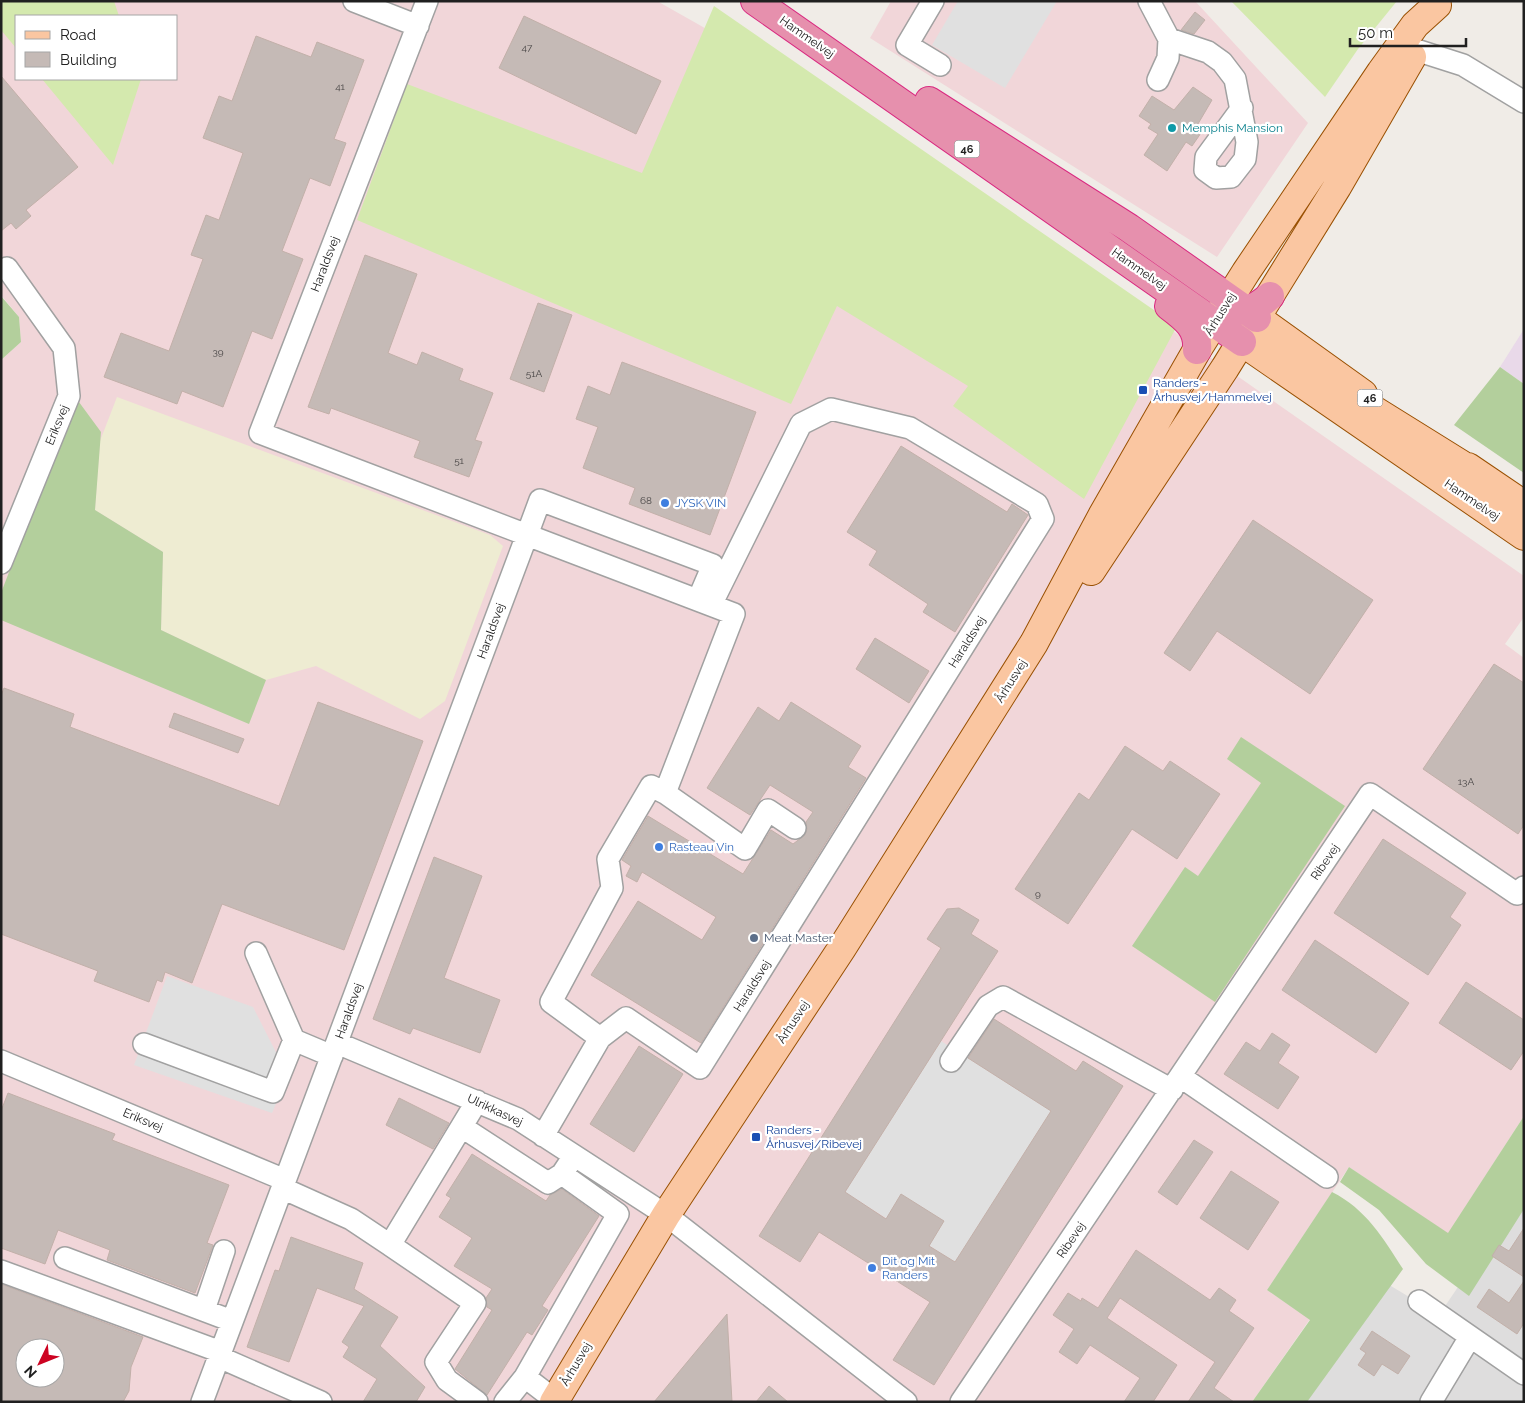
<svg xmlns="http://www.w3.org/2000/svg" width="1525" height="1403" font-family="Raleway,sans-serif">
  <rect width="100%" height="100%" fill="#f0ece7"/>
  <path fill="#dedddd" d="M1524,1190V1402H1299L1386,1283L1439,1315Z"/>
  <path fill="#f1d6d9" fill-rule="evenodd" d="M1,1H657L830,99L1170,329L1524,576V617L1505,644L1524,658V1116L1448,1234L1349,1167L1267,1290L1310,1319L1252,1402H1V360L21,342L19,317L1,295ZM16,16H176V79H16ZM25,1348H55V1378H25Z
    M891,1H1195L1308,123L1217,257L870,38Z"/>
  <path fill="#e9d9e9" d="M1524,329V384L1500,367Z"/>
  <path fill="#eeecd2" d="M117,397L490,535L503,546L445,701L420,719L316,666L266,680L161,630L163,552L95,510L100,441Z"/>
  <path fill="#d4e9ae" d="M1,1H114L119,16H16V48L1,30Z
    M1231,1H1397L1358,49L1325,97Z
    M714,6L1177,326L1084,499L953,406L968,386L837,306L791,404L357,220L407,84L642,173Z
    M42,79H141L113,165Z"/>
  <path fill="#b3cf9c" d="M1,296L19,317L21,342L1,360Z
    M1500,367L1524,384V473L1454,425Z
    M76,398L101,432L95,510L163,552L161,630L266,680L249,724L1,620V593Z
    M1241,737L1345,806L1215,1002L1132,946L1185,867L1198,876L1261,783L1227,759Z
    M1524,1116V1209L1469,1296L1426,1264L1379,1210L1340,1182L1349,1167L1448,1233Z
    M1332,1192C1366,1209 1383,1238 1403,1269L1307,1402H1252L1310,1320L1267,1290Z"/>
  <path fill="#e0e0e0" d="M958,1H1057L1005,88L932,45Z
    M167,976L253,1007L288,1076L272,1113L134,1065Z
    M941,1041L1051,1111L955,1262L845,1192Z"/>
  <path fill="#c5bab6" stroke="#c2b0a9" fill-rule="evenodd" d="M1195,12L1205,20L1194,34L1181,30Z
    M524,16L661,81L636,134L499,68Z
    M256,36L311,57L317,42L364,60L334,139L346,143L330,186L310,178L282,251L303,259L272,339L252,331L223,407L182,391L177,404L104,377L121,333L169,351L203,259L191,255L206,215L219,220L243,153L203,138L219,96L232,101Z
    M1,76L78,167L26,210L31,216L16,229L11,223L1,231Z
    M1193,87L1212,100L1195,129L1201,133L1192,146L1186,142L1167,171L1144,155L1158,134L1148,128L1151,124L1139,116L1152,96L1174,110Z
    M365,255L417,274L388,353L417,365L422,352L463,369L459,380L493,393L475,440L482,442L469,477L414,457L420,441L331,408L329,414L308,407Z
    M538,303L572,315L544,392L510,379Z
    M622,362L756,412L710,535L629,504L635,488L583,468L598,427L576,419L588,386L610,395Z
    M901,446L1007,512L1012,504L1028,515L955,632L923,612L928,604L869,565L877,551L847,532Z
    M1253,520L1373,600L1310,694L1217,631L1190,671L1164,653Z
    M875,638L929,671L909,703L856,669Z
    M1494,664L1524,683V825L1518,834L1423,769Z
    M4,688L74,714L70,727L279,806L318,702L423,741L344,950L222,904L192,983L165,972L162,982L157,980L149,1002L94,981L98,971L1,934V696Z
    M791,702L861,746L848,767L866,778L701,1043L591,975L638,901L702,940L716,917L642,872L637,882L626,876L631,866L622,860L648,816L743,874L771,830L793,844L805,835L807,829L806,822L813,812L770,785L750,815L707,788L758,707L779,721Z
    M174,713L244,739L238,753L169,727Z
    M1125,746L1163,771L1170,761L1220,794L1177,859L1132,829L1068,924L1015,889L1079,793L1089,800Z
    M1383,839L1466,893L1450,917L1461,925L1428,975L1334,913Z
    M434,857L482,876L444,978L500,1000L480,1053L413,1028L410,1034L373,1019Z
    M959,908L979,920L971,934L998,951L845,1192L886,1219L901,1194L944,1221L929,1246L955,1262L1051,1111L968,1058L994,1019L1076,1071L1083,1061L1123,1086L934,1385L893,1360L930,1302L819,1232L800,1262L759,1236L941,948L927,939L947,909Z
    M1315,940L1409,1003L1376,1053L1282,990Z
    M1466,982L1524,1020V1051L1511,1070L1439,1023Z
    M1272,1033L1290,1045L1278,1063L1299,1077L1278,1109L1224,1074L1246,1042L1260,1051Z
    M639,1046L683,1074L634,1152L590,1124Z
    M8,1093L115,1134L112,1140L229,1185L207,1243L213,1245L195,1293L107,1260L110,1250L58,1230L45,1264L1,1248V1111Z
    M399,1098L449,1123L433,1149L386,1125Z
    M1194,1140L1213,1152L1177,1205L1158,1192Z
    M472,1154L546,1201L550,1195L562,1189L599,1216L542,1306L548,1310L532,1335L527,1332L487,1395L455,1369L492,1310L487,1307L486,1298L492,1289L454,1266L472,1238L439,1217L451,1198L446,1195Z
    M1231,1171L1279,1202L1248,1250L1200,1218Z
    M1524,1228V1277L1492,1256L1499,1245L1509,1251Z
    M291,1237L363,1263L354,1289L398,1317L380,1346L425,1387L416,1402H363L377,1379L343,1357L349,1347L342,1342L364,1306L317,1288L289,1362L247,1347L275,1270L279,1271Z
    M1136,1250L1210,1300L1219,1288L1236,1300L1229,1311L1254,1328L1214,1388L1234,1402H1188L1215,1362L1120,1298L1107,1318L1177,1365L1153,1402H1124L1140,1378L1090,1345L1077,1364L1059,1352L1074,1329L1053,1315L1068,1293L1081,1301L1082,1298L1098,1308Z
    M1524,1281V1323L1517,1334L1477,1307L1489,1289L1509,1303Z
    M1,1284L143,1337L131,1367L129,1391L123,1402H1ZM25,1348H55V1378H25Z
    M727,1314L732,1402H654Z
    M1372,1331L1410,1356L1398,1374L1382,1364L1374,1376L1358,1365L1366,1353L1360,1349Z
    M769,1386L788,1402H756Z"/>
  <g fill="none" stroke-linecap="round" stroke-linejoin="round">
    <defs>
      <path id="minor" d="M354,1L418,26
        M933,1L907,45L940,65
        M1149,1L1169,39L1208,52L1222,62L1235,79L1247,142L1245,159L1231,177L1216,178L1205,170L1206,157L1242,108
        M1416,50L1463,65L1524,102
        M1158,80L1168,58L1169,39
        M1,563L69,396L64,348L7,268
        M711,605L801,424L831,409L910,428L1037,504L1043,519L700,1068L626,1018L600,1038L551,1002L612,888L608,859L651,786L665,793L745,849L768,810L795,828
        M665,793L734,614L527,535L540,500L713,565L698,600
        M256,953L294,1040L332,1056
        M337,1043L518,1119L666,1215L906,1402
        M144,1044L273,1092L294,1040
        M1,1061L285,1180
        M951,1061L988,1006L1003,997L1172,1090
        M1181,1077L1327,1177
        M462,1127L548,1183L562,1174L570,1162
        M543,1136L600,1038
        M282,1188L351,1219L390,1245
        M65,1258L232,1321
        M1,1271L221,1352
        M1419,1301L1524,1374
        M204,1310L224,1251
        M219,1357L321,1402
        M525,1377L618,1214L562,1174
        M202,1402L527,535L260,433L427,1
        M477,1402L447,1380L436,1362L475,1303L390,1245L477,1101
        M505,1402L525,1377L555,1400
        M961,1402L1370,794L1517,894L1524,887
        M1431,1402L1470,1337"/>
      <path id="major" d="M1257,318L1363,394
        M1242,342L1524,536
        M1340,389L1483,478
        M1468,467L1524,505
        M1091,571L1225,368L1337,187L1412,57
        M554,1402L666,1215L842,948L1034,643L1102,516L1197,350L1246,272L1381,72L1415,25L1437,5"/>
      <path id="highway" d="M755,1L1242,342
        M929,101L1129,228L1257,318
        M1169,306C1185,318 1199,328 1197,350
        M1230,310C1247,312 1258,307 1270,296"/>
    </defs>
    <use href="#minor" stroke="#a1a1a1" stroke-width="24"/>
    <use href="#major" stroke="#995002" stroke-width="30"/>
    <use href="#highway" stroke="#d92980" stroke-width="30"/>
    <use href="#minor" stroke="#fff" stroke-width="21"/>
    <use href="#major" stroke="#fac6a1" stroke-width="28"/>
    <use href="#highway" stroke="#e690ad" stroke-width="28"/>
  </g>
  <circle fill="#0f9aa8" stroke="#fff" stroke-width="2" cx="1172" cy="128" r="5"/>
  <g fill="#1a4fb4" stroke="#fff" stroke-width="2">
    <rect x="1138" y="385" width="10" height="10" rx="2.5"/>
    <rect x="751" y="1132" width="10" height="10" rx="2.5"/>
  </g>
  <g fill="#3f7fe0" stroke="#fff" stroke-width="2">
    <circle cx="665" cy="503" r="5"/>
    <circle cx="659" cy="847" r="5"/>
    <circle cx="872" cy="1268" r="5"/>
  </g>
  <circle fill="#5c6f8a" stroke="#fff" stroke-width="2" cx="754" cy="938" r="5"/>
  <g text-anchor="middle" dominant-baseline="central" stroke-width="4.5" stroke-linejoin="round" paint-order="stroke">
    <g font-size="10" fill="#494646">
      <text x="527" y="47">47</text>
      <text x="340" y="86">41</text>
      <text x="218" y="351">39</text>
      <text x="534" y="373">51A</text>
      <text x="459" y="460">51</text>
      <text x="646" y="500">68</text>
      <text x="1466" y="781">13A</text>
      <text x="1038" y="893">9</text>
    </g>
    <g fill="#fff" stroke="#636363" stroke-width="1">
      <rect x="954.5" y="140.5" width="25" height="17" rx="4"/>
      <rect x="1357.5" y="389.5" width="25" height="17" rx="4"/>
    </g>
    <g font-size="11" font-weight="bold" fill="#202020">
      <text x="967" y="149">46</text>
      <text x="1370" y="398">46</text>
    </g>
    <g font-size="12" fill="#202020" stroke="#fff">
      <text transform="translate(807 37) rotate(35)">Hammelvej</text>
      <text transform="translate(325 264) rotate(-69)">Haraldsvej</text>
      <text transform="translate(1139 269) rotate(35)">Hammelvej</text>
      <text transform="translate(1220 314) rotate(-58)">Århusvej</text>
      <text transform="translate(57 425) rotate(-68)">Eriksvej</text>
      <text transform="translate(1472 500) rotate(34)">Hammelvej</text>
      <text transform="translate(491 631) rotate(-70)">Haraldsvej</text>
      <text transform="translate(967 642) rotate(-58)">Haraldsvej</text>
      <text transform="translate(1011 681) rotate(-58)">Århusvej</text>
      <text transform="translate(1325 862) rotate(-56)">Ribevej</text>
      <text transform="translate(752 986) rotate(-58)">Haraldsvej</text>
      <text transform="translate(349 1011) rotate(-70)">Haraldsvej</text>
      <text transform="translate(793 1022) rotate(-57)">Århusvej</text>
      <text transform="translate(495 1110) rotate(25)">Ulrikkasvej</text>
      <text transform="translate(143 1120) rotate(23)">Eriksvej</text>
      <text transform="translate(1071 1240) rotate(-56)">Ribevej</text>
      <text transform="translate(576 1364) rotate(-59)">Århusvej</text>
    </g>
    <g font-size="12" fill="#0d838f" stroke="#fff" text-anchor="start">
      <text x="1182" y="128">Memphis Mansion</text>
    </g>
    <g font-size="12" fill="#164399" stroke="#fff" text-anchor="start">
      <text x="1153" y="383">Randers -<tspan x="1153" dy="14">Århusvej/Hammelvej</tspan></text>
      <text x="766" y="1130">Randers -<tspan x="766" dy="14">Århusvej/Ribevej</tspan></text>
    </g>
    <g font-size="12" fill="#366cbe" stroke="#fff" text-anchor="start">
      <text x="675" y="503">JYSK VIN</text>
      <text x="669" y="847">Rasteau Vin</text>
      <text x="882" y="1261">Dit og Mit<tspan x="882" dy="14">Randers</tspan></text>
    </g>
    <g font-size="12" fill="#4e5e75" stroke="#fff" text-anchor="start">
      <text x="764" y="938">Meat Master</text>
    </g>
  </g>
  <rect width="1525" height="1403" fill="none" stroke="#202020" stroke-width="5"/>
  <rect x="15" y="15" width="162" height="65" fill="#ffffff" stroke="#a6a6a6"/>
  <rect x="25" y="31" width="25" height="8" fill="#fac6a1" stroke="#a6a6a6"/>
  <text x="60" y="40" font-size="15" fill="#202020">Road</text>
  <rect x="25" y="52" width="25" height="15" fill="#c5bab6" stroke="#a6a6a6"/>
  <text x="60" y="65" font-size="15" fill="#202020">Building</text>
  <g transform="translate(40 1363) rotate(227)"><circle r="24" fill="#ffffff" stroke="#a6a6a6"/>
  <path d="M0-4L9 19L0 12L-9 19Z" fill="#cd0322"/>
  <text y="-8" font-size="14" font-weight="bold" text-anchor="middle" fill="#202020">N</text>
  </g>
  <path d="M1350 38v8h116v-8" fill="none" stroke="#202020" stroke-width="2.5"/>
  <text x="1358" y="38" font-size="15" fill="#202020" stroke="#ffffff" stroke-width="4" paint-order="stroke">50 m</text>
</svg>
